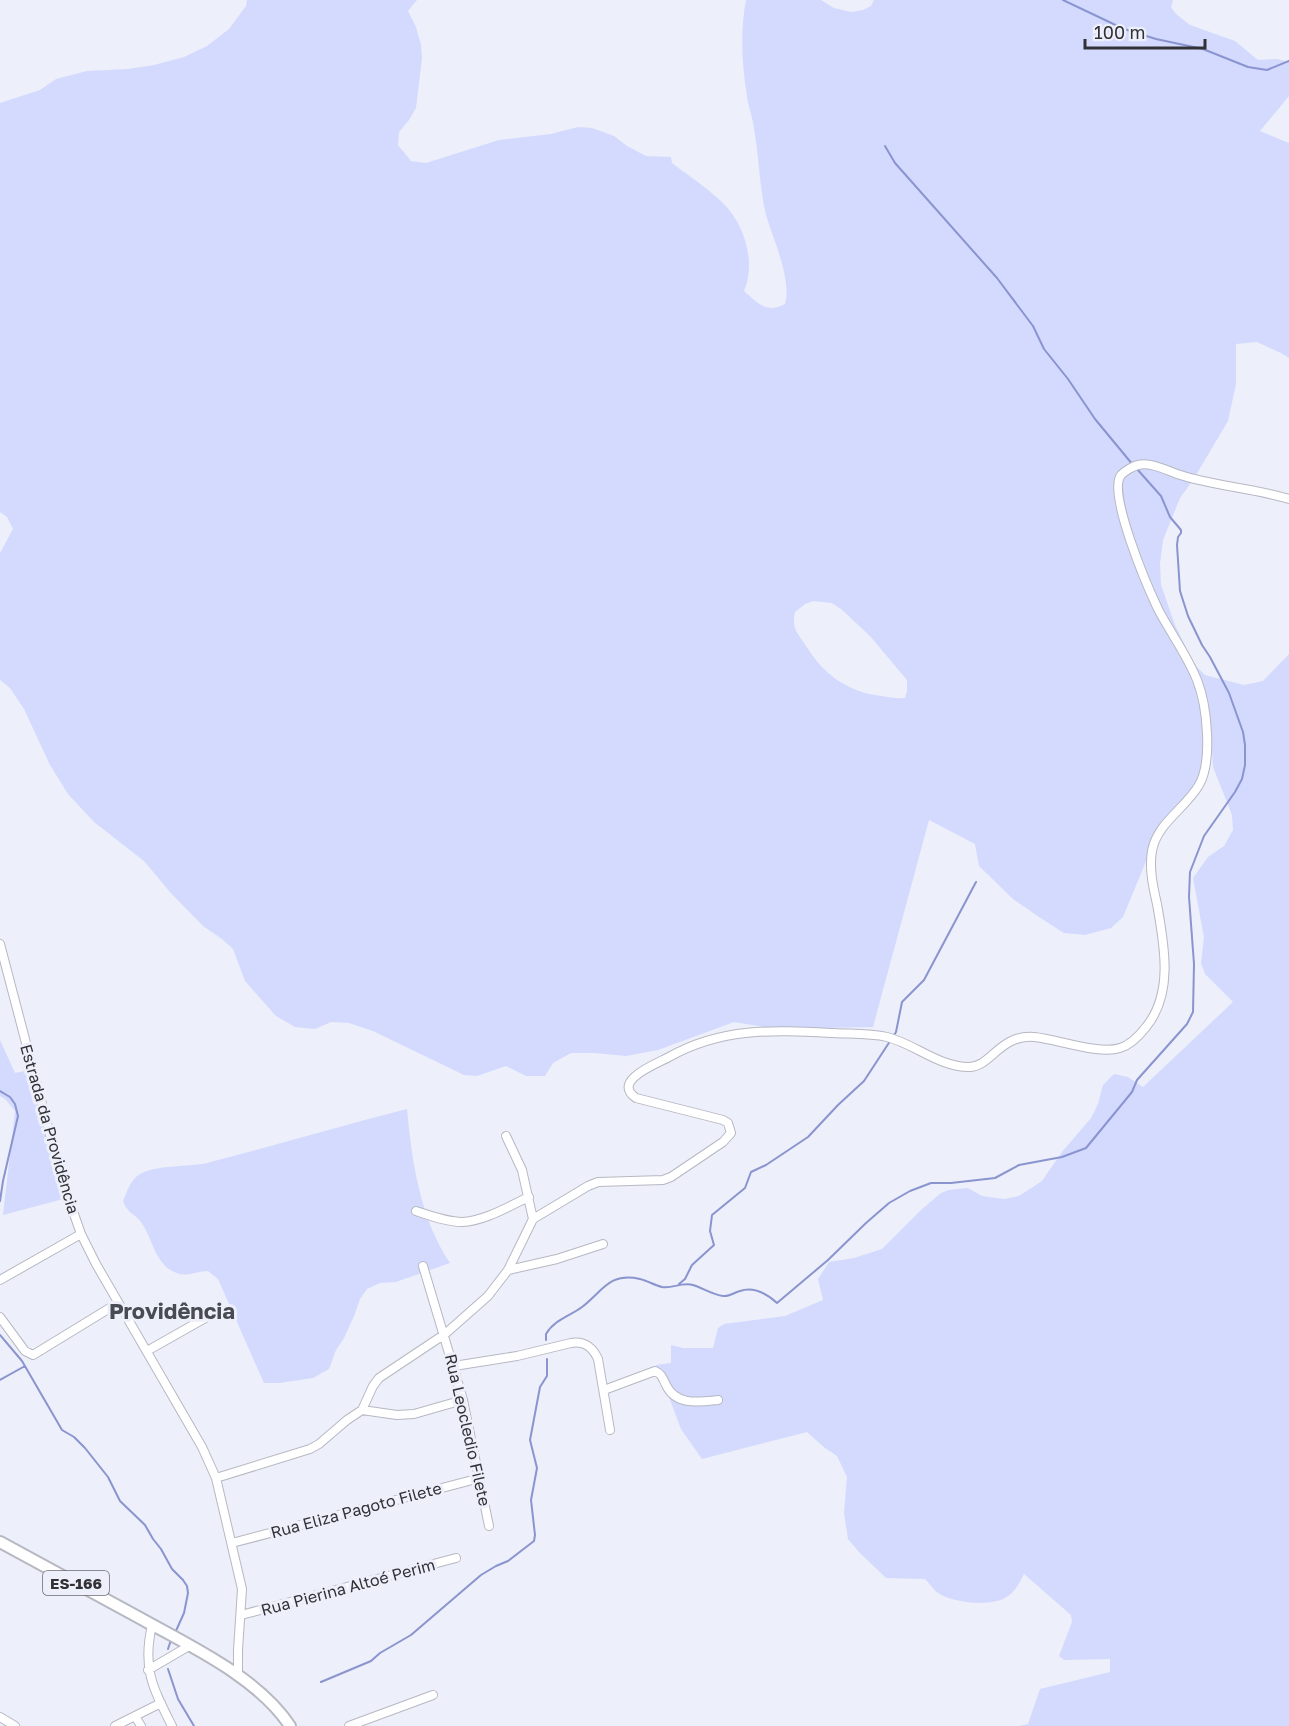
<svg xmlns="http://www.w3.org/2000/svg" width="1289" height="1726" font-family="'Golos Text',sans-serif">
  <rect width="100%" height="100%" fill="#edeffa"/>
  <path fill="#d3dafe" fill-rule="evenodd" d="M247,0H417L408,11L416,27L421,45L422,58L416,108L409,120L399,132L398,145L411,161L426,163L499,140L551,134L578,127L592,128L614,136L627,146L646,156L671,157L672,163C689,176 718,195 730,211C747,233 755,266 744,291C758,303 766,314 785,304C792,280 773,238 766,215C759,185 759,153 753,123C752,114 748,106 747,96C742,66 740,31 746,0H821L834,8L851,12L863,10L871,6L874,0H1173L1171,7L1176,14L1190,25L1235,41L1258,60L1277,59L1289,62V96L1260,131L1289,143V358L1281,353L1257,342L1236,344V384L1228,421L1193,480L1180,498L1163,540L1160,564L1161,585L1175,625L1189,654L1196,666L1205,675L1244,685L1263,681L1289,654V1726H1019L1028,1724L1040,1689L1110,1672V1659L1064,1660L1059,1656L1072,1622L1071,1615L1024,1574C1019,1584 1014,1594 1003,1599C987,1606 953,1603 938,1593C933,1589 929,1583 925,1579L886,1578L859,1552L848,1539L844,1513L847,1477L837,1456L825,1448L807,1432L702,1459L681,1429L661,1376L656,1367V1365L671,1363V1345L683,1348H713L718,1328L724,1324L785,1316L823,1300L818,1279L829,1262L854,1258L882,1249L921,1210L941,1193L949,1190L968,1188L982,1196L1004,1199L1019,1196L1042,1181L1062,1152L1091,1118L1098,1104L1103,1085L1114,1074L1128,1077L1143,1087L1233,1002L1205,974L1201,963L1204,937L1193,878L1208,857L1224,846L1233,830L1232,815L1213,767L1212,750L1191,800L1178,817L1156,837L1123,917L1111,928L1085,935L1064,933L1039,917L1013,899L979,866L975,844L929,820L873,1027L775,1029L734,1022L658,1050L626,1056L595,1053H571L553,1063L545,1076H526L506,1066L477,1076L464,1075L373,1031L349,1023L331,1022L315,1029L295,1027L276,1016L245,981L233,949L222,939L203,926L170,892L144,861L94,822L68,794L50,765L24,709L10,688L0,680V553L13,529L7,517L0,512V103L40,90L56,79L87,71L128,69L154,65L184,57L207,46L229,29L246,6ZM813,601L832,603L841,609L870,636L907,680V691L905,698C896,699 890,697 881,696C848,692 824,675 806,646C798,634 791,628 795,612L805,604Z
    M0,1040L15,1073L34,1069L67,1198L3,1215L15,1111L5,1099L0,1096Z
    M407,1109C412,1162 420,1218 450,1263L396,1282L380,1283L367,1289L360,1299L354,1316L344,1338L336,1350L329,1369L313,1378L279,1383H264L218,1279L208,1271C199,1271 189,1276 180,1274C155,1268 153,1238 141,1222C133,1212 128,1214 123,1201C127,1192 130,1180 140,1174C156,1165 188,1167 207,1163C274,1146 340,1126 407,1109Z"/>
  <g fill="none" stroke-linecap="round" stroke-linejoin="round">
    <path stroke="#8a94cf" stroke-width="2" d="M1063,0L1124,29L1156,39L1203,49L1248,67L1267,70L1289,61
      M885,146L895,163L997,278L1033,326L1044,349L1068,379L1095,419L1133,465
      M0,1091L10,1097L15,1104L18,1116L3,1181L0,1201
      M679,1284L685,1279L692,1265L714,1245L710,1231L712,1215L745,1188L751,1172L766,1165L808,1137L838,1105L864,1081L896,1032L902,1002L924,980L976,882
      M0,1335L22,1361L62,1430L74,1437L85,1448L108,1477L120,1501L145,1525L153,1539L161,1549L172,1569L183,1580L187,1586L188,1593L184,1613L175,1633
      M546,1340V1334C554,1320 570,1316 582,1307C603,1291 609,1272 640,1279C648,1281 654,1285 662,1287C672,1289 681,1282 693,1285C703,1288 713,1295 723,1296C729,1297 735,1292 740,1291C754,1286 767,1294 777,1303L828,1260L866,1223L889,1203L910,1191L931,1183H951L995,1178L1019,1165L1062,1157L1086,1148L1132,1092L1137,1080L1187,1024L1193,1012L1194,964L1189,897L1190,872L1204,836L1235,792L1242,779L1245,765V745L1243,732L1229,693L1210,657L1202,645L1188,616L1180,591L1177,545L1178,537L1181,533V530L1170,517L1161,496L1137,469
      M0,1380L25,1366
      M168,1649L171,1640
      M168,1669L178,1699L194,1726
      M321,1682L371,1661L380,1653L411,1635L481,1575L496,1566L508,1561L534,1541L535,1535L531,1500L537,1468L530,1440L540,1387L547,1376V1359"/>
    <defs>
      <path id="minor" d="M0,944L62,1180L81,1234L96,1264L202,1447L216,1478L242,1589L238,1650V1675
        M506,1136L522,1170L533,1219
        M416,1211C431,1216 447,1222 462,1222C485,1221 509,1206 529,1197
        M423,1266L463,1400L489,1526
        M508,1270L557,1259L603,1244
        M0,1280L81,1234
        M0,1317L25,1351L33,1355L118,1303
        M147,1351L207,1317
        M454,1366L517,1356L571,1343C584,1341 592,1346 598,1359L610,1430
        M604,1390L655,1371C662,1374 663,1379 666,1385C676,1406 699,1402 718,1400
        M362,1410L397,1415L414,1414L463,1400
        M216,1478L310,1449L319,1444L347,1420L362,1410L373,1386L379,1378L445,1334L488,1296L508,1270L533,1219L588,1186L598,1182L663,1180L671,1177L723,1142L731,1133L728,1123L723,1120L636,1098C611,1081 656,1064 669,1057C722,1027 774,1030 833,1033C851,1034 870,1033 887,1037C915,1044 939,1067 969,1067C991,1067 1000,1034 1034,1037C1057,1039 1099,1055 1120,1048C1131,1045 1139,1036 1146,1027C1174,993 1164,944 1157,904C1153,887 1149,868 1152,851C1157,823 1185,809 1199,785C1213,761 1207,705 1197,680C1187,655 1170,632 1158,609C1148,588 1107,493 1121,475C1125,471 1133,466 1138,465C1151,462 1166,470 1177,474C1213,486 1253,488 1289,499
        M232,1543L480,1478
        M241,1615L456,1558
        M152,1625C142,1669 153,1688 172,1726
        M148,1670L189,1646
        M135,1716L141,1726
        M0,1717L15,1726
        M115,1726L161,1703
        M349,1726L433,1695"/>
      <path id="major" d="M0,1542C46,1567 92,1592 138,1617C188,1645 258,1677 290,1726"/>
    </defs>
    <use href="#minor" stroke="#b6b8c2" stroke-width="10"/>
    <use href="#major" stroke="#b6b8c2" stroke-width="14"/>
    <use href="#minor" stroke="#fff" stroke-width="8"/>
    <use href="#major" stroke="#fff" stroke-width="10"/>
  </g>
  <g text-anchor="middle" dominant-baseline="central" stroke-width="6" stroke-linejoin="round" paint-order="stroke">
    <rect fill="#edeffa" stroke="#6a6b71" stroke-width="1.5" x="43" y="1571" width="66" height="24" rx="4.5"/>
    <g font-size="15" font-weight="bold" fill="#323236">
      <text x="76" y="1583">ES-166</text>
    </g>
    <g font-size="16" fill="#323236" stroke="#edeffa">
      <text transform="translate(50 1129) rotate(74)">Estrada da Providência</text>
      <text transform="translate(468 1430) rotate(77)">Rua Leocledio Filete</text>
      <text transform="translate(356 1510) rotate(-15)">Rua Eliza Pagoto Filete</text>
      <text transform="translate(348 1587) rotate(-15)">Rua Pierina Altoé Perim</text>
    </g>
    <g font-size="22" font-weight="bold" fill="#494b53" stroke="#edeffa">
      <text x="172" y="1310">Providência</text>
    </g>
  </g>
  <path d="M1085 39v9h120v-9" fill="none" stroke="#323236" stroke-width="3"/>
  <text x="1094" y="39" font-size="18" fill="#323236" stroke="#edeffa" stroke-width="4.5" paint-order="stroke">100 m</text>
</svg>
